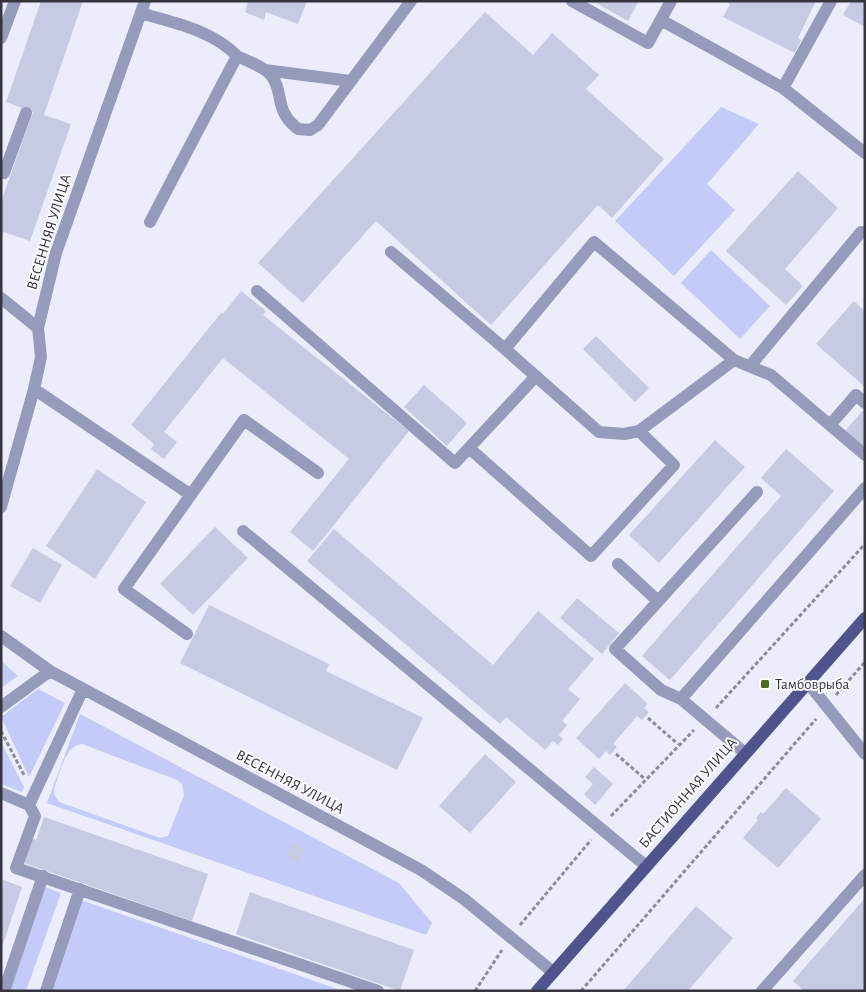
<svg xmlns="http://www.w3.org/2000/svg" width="866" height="992" font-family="'Alegreya Sans',sans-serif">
  <rect width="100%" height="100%" fill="#ebedfd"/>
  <path fill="#c5cbf9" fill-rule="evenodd" d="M721,107L759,124L707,184L735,210L674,276L615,221Z
    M711,250L770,306L740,339L681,283Z
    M1,661L18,676L1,688Z
    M38,689L65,703L29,777L1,717Z
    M80,714L399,883L432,923L426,935L47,803ZM82,744L177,780L182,784L184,795L168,836L160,838L59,802L54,794V789C60,774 64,746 82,744Z
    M1,742L24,787L22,792L1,784Z
    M42,886L61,893L26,991H6Z
    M75,898L343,991H43Z"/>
  <path fill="#c7cae3" d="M41,1H83L44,115L71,124L30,241L4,232L1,238V202L33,112L6,102Z
    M248,1H307L298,24L266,12L264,20L245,12Z
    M593,1H639L628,21Z
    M724,1H816L798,38L801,40L795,53L723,17L730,4Z
    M851,1H865V27L843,15Z
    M485,12L533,55L552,33L599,75L586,89L664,159L612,218L598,205L491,325L376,221L303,303L258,263Z
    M798,171L838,208L785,269L803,286L786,305L726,251Z
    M241,291L266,311L263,315L409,431L313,551L290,532L349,459L223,358L164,432L177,442L164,459L151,449L154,444L131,425L221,313L223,314Z
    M854,301L865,311V387L816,344Z
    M596,336L649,388L635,402L583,349Z
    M424,385L467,423L447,446L404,407Z
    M865,408V448L845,431Z
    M715,440L745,467L659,563L629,535Z
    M786,449L834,491L670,680L642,656L781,496L761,478Z
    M97,469L146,502L95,579L46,546Z
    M215,527L248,558L193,615L160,584Z
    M334,529L493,665L538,611L594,659L568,689L580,699L562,721L567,725L559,735L563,739L558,745L553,741L545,750L506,717L500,724L307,561Z
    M33,548L62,565L40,603L10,586Z
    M577,598L619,633L602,654L560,618Z
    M209,605L329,664L326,671L423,718L397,770L180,663Z
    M625,683L648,704L644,708L649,712L642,720L637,716L613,744L617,747L610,755L606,751L599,759L576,738Z
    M485,754L516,782L470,833L439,806Z
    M594,767L613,784L595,805L584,794L593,784L585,777Z
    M786,788L821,819L778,868L743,838L758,820L756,818L761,812L763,814Z
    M44,817L208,874L192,921L21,862L29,837L36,840Z
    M292,843L305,849L299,862L286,856Z
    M1,879L22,887L2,947H1Z
    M250,892L414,950L400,991L236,934Z
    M865,898V991H804L793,981Z
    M696,906L733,938L688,991H623Z"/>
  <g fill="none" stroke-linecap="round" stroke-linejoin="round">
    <path stroke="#8a8c99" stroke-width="3" stroke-dasharray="4 2.5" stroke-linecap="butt" d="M836,695L865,662
      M716,708L865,544
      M648,718L678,744
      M1,731L24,775
      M616,754L645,779
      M611,816L694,730
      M520,925L591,840
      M475,991L502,950
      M581,991L816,719"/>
    <path stroke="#969abb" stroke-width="12" d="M572,1L648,43L671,1
      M141,13C173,23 213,30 237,56
      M661,20L783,88L865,153
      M1,38L15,1
      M265,70L350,81
      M783,88L831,1
      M1,172L4,173L26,113
      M150,222L237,56C247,61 263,66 271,75C285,93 273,110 298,129L310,130L318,125L411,1
      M391,252L505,349
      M257,291L455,463L536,376
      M1,298L38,328
      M734,360L639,431L624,434L599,432L505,349L594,242L734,360L771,375L865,455
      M750,366L861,232
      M34,389L191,495
      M830,425L856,395L865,403
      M469,448L591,556L674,465L639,431
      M1,507L34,389L41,357L38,328L56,253L145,1
      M243,531L646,866
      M618,564L658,601
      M187,634L124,589L244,420L318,473
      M1,636L50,671L421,870L464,899L553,972
      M808,683L865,754
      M83,689L29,805L35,816L16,868L378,991
      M681,699L865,488
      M1,707L50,671
      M745,753L681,699L661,690L615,649L757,492
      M1,793L29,805
      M4,991L43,876
      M46,991L80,889
      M762,991L865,875"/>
    <path stroke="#50548d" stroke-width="12" d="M537,991L865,618"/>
  </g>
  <rect fill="#4c6c22" stroke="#fcfcfc" stroke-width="2" x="760" y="679" width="10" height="10" rx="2.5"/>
  <g text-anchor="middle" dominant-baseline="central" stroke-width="4" stroke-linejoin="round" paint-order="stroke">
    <g font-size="15" fill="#34353f" stroke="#fcfcfc">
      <text transform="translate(49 232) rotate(-73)">ВЕСЕННЯЯ УЛИЦА</text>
      <text transform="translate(290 782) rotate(28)">ВЕСЕННЯЯ УЛИЦА</text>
      <text transform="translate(688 793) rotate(-49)">БАСТИОННАЯ УЛИЦА</text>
    </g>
    <g font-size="15" fill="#34353f" stroke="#fcfcfc" text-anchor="start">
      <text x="775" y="684">Тамбоврыба</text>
    </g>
  </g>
  <rect width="866" height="992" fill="none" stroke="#34353f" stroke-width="5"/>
</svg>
